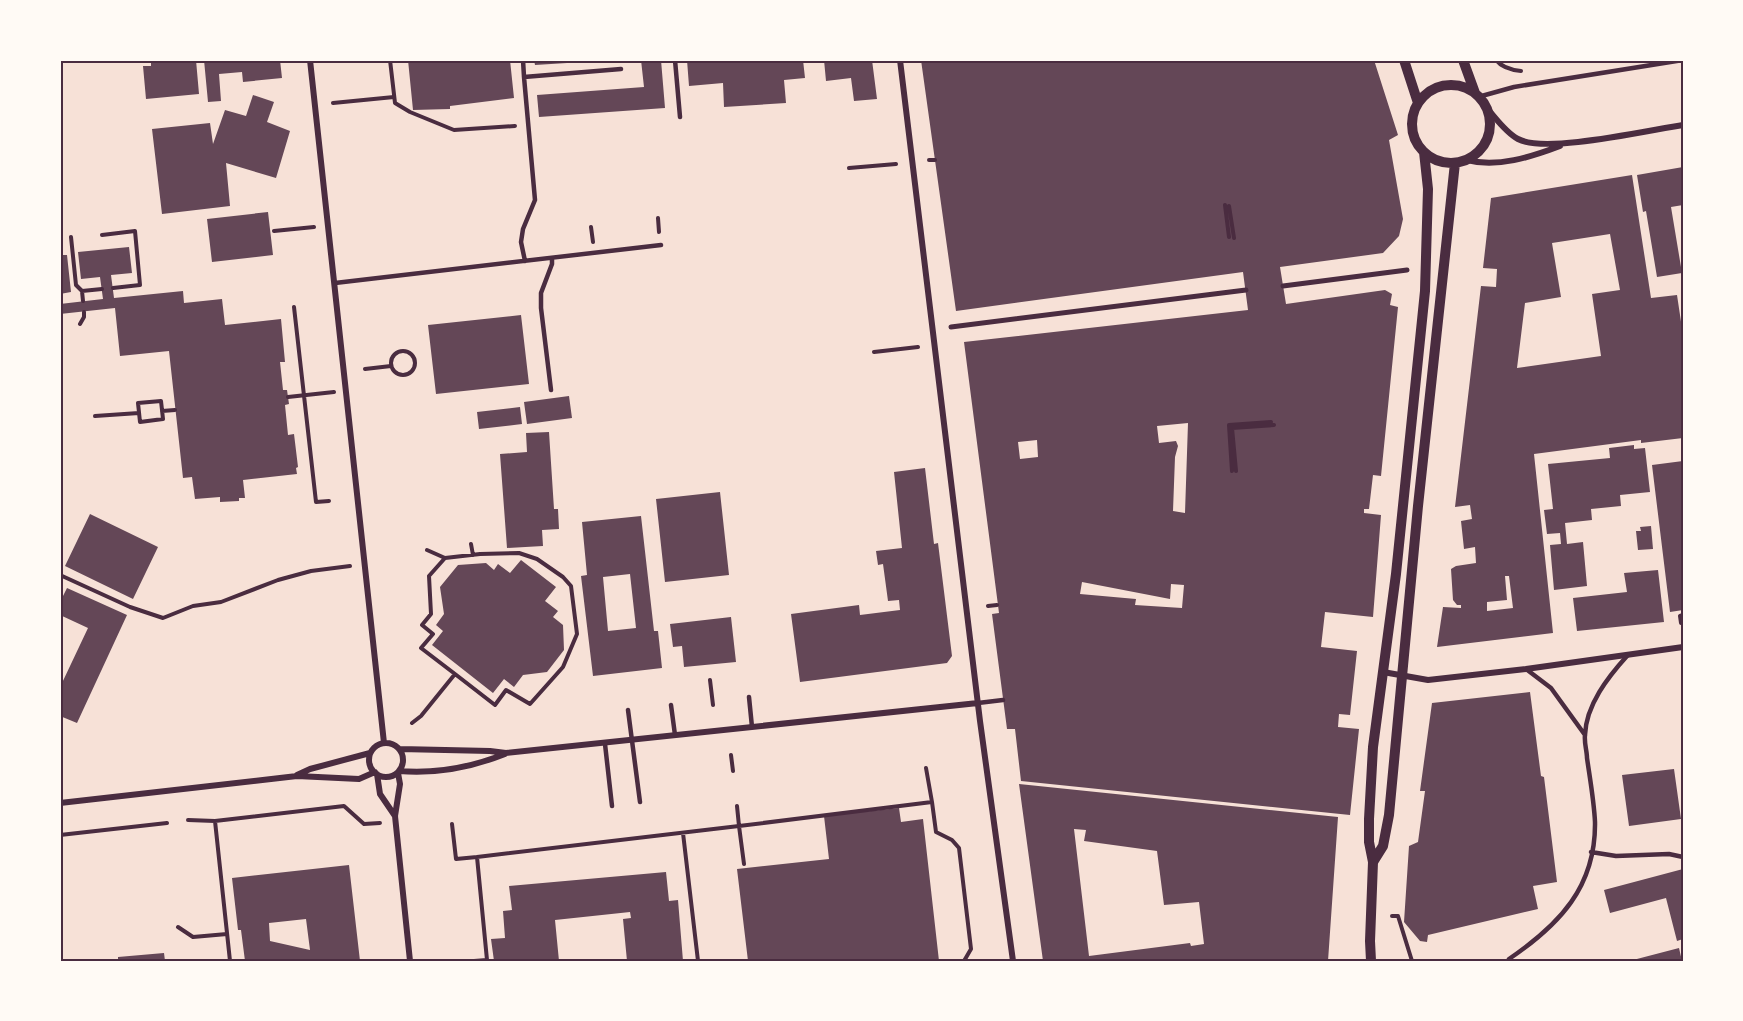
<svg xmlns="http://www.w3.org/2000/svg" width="1743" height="1021" font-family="Commissioner,sans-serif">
  <rect width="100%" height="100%" fill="#f7e1d7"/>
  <path fill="#644757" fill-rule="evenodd" d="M151,60H196L199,94L146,99L143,66H151Z
    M204,60H280L282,78L243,82L242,72L219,74L221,101L208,102Z
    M408,60H469V62L510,60L514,98L450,106V109L413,110Z
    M534,60H583V62L535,65Z
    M641,60H661L665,108L539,117L537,95L644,87Z
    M687,60H803L805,78L784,80L786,103L724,107L723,83L689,86Z
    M824,60H872L877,99L854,101L851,78L826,81Z
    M921,60H1374L1398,135L1389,140L1403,219L1399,236L1383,253L1280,267L1286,304L1385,290L1392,294L1390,305L1398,307L1381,476L1373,475L1369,509H1364V513L1381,515L1373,617L1325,612L1321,647L1357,651L1350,715L1339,714L1338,727L1359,729L1350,815L1021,781L1015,729H1007L992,614L999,613L964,342L1248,310L1243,272L956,311ZM1188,423L1185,513L1173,511L1175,457L1178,446L1176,441L1159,443L1157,426ZM1037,440L1038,457L1020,459L1018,442ZM1082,582L1170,599L1171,584L1184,585L1182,608L1135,605L1136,599L1080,594Z
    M253,95L274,102L267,122L290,131L276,178L226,163L230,206L162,214L152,129L210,123L213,144L225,110L246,116Z
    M1683,167V205L1671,207L1682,273L1657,277L1646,211L1643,212L1637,175Z
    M1632,175L1651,298L1677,295L1683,335V438L1641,443V440L1534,454L1553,633L1437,647L1443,607L1461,608V605H1457L1453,600L1451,569L1456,566L1476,563L1475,547L1464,549L1461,521L1472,519L1470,505L1455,507L1481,286L1496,287L1497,269L1483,268L1491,198ZM1610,234L1620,290L1592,294L1601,356L1517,368L1525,303L1561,297L1552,243ZM1505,576H1509L1513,608L1487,611V602L1507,600Z
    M268,212L273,255L212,262L207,219Z
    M129,247L132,273L111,275L114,298L183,291L184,303L222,299L225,325L281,319L285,362H280L283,390H287L289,404L285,405L288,435L294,434L298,467L296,468L297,474L243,480L245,498H239V501L220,502V497L195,499L192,477L183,478L169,351L120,356L115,308L60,314V304L103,299L100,277L81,279L78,252Z
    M60,255H67L71,292L60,294Z
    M521,315L529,384L436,394L428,325Z
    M569,396L572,418L527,424L524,402Z
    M520,407L522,424L479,429L477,412Z
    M549,432L554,509H558L559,529L542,530L543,546L507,548L500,454L527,452L526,433Z
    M1634,445V449L1645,448L1650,492L1620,495L1621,506L1591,509L1592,520L1565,523L1567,544L1583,542L1587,586L1554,590L1550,545L1561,544L1560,533L1547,534L1544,510L1553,509L1548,464L1610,458L1609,448Z
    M1683,461V610L1670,612L1652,465Z
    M925,468L934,544L938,543L952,656L947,663L800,682L791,614L859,605L860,615L900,610L899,600L888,601L883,564L878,565L876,551L902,548L894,472Z
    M720,492L729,575L665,582L656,499Z
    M90,514L158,547L133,599L65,566Z
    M641,516L654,631H658L662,668L593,676L581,576L587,575L582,522ZM630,574L636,628L608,631L603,577Z
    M1651,526L1653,549L1638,550L1636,531H1641L1640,527Z
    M521,560L556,587L545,601L558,611L553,617L563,625L564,650L547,672L523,675L514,687L504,679L493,693L432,645L443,631L436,625L444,614L440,587L458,565L486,563L494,570L498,564L510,573Z
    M1658,570L1664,622L1577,631L1573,598L1627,592L1624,573Z
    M67,588L127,615L77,723L60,716V682L62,683L88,628L60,615V602Z
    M731,617L736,662L684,667L682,646L673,647L670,624Z
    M1530,692L1541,776L1544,777L1557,882L1533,886L1538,909L1428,935L1427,942L1420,941L1404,922L1409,846L1418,842L1425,791H1420L1432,703Z
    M1674,769L1681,819L1629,826L1622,775Z
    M1019,784L1338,817L1328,961H1043ZM1074,829L1086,830L1084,841L1157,851L1164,905L1199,902L1204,944L1191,946L1190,943L1089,956Z
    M899,808L901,822L923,819L939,961H748L737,869L829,859L824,816Z
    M349,865L360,961H245L241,930H238L232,878ZM306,919L310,950L270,941L269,923Z
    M1683,869V939L1677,941L1666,898L1610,913L1604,890Z
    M666,872L669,901L678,900L683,961H627L623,919L631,918L630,912L555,920L559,961H494L491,939L505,938L503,911L512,910L509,886Z
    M1679,948L1682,961H1634L1633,960Z
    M164,953L165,961H118V957Z"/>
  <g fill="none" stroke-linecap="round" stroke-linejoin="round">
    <path stroke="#4a2c40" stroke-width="4" d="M390,60L395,103L410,112L454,130L515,126
      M1496,60C1502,68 1512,70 1521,71
      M333,103L394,97
      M929,160H935
      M849,168L896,164
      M1225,205L1229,237
      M1229,206L1234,238
      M658,218L659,232
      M591,227L593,242
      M274,231L314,227
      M102,235L135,231L140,285L113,288
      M71,237L76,285L82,291
      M83,301L82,291L102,289
      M294,307L316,502L329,501
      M80,324L84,317V312
      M391 363a12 12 0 1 1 24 0a12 12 0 1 1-24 0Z
      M874,352L918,347
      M365,369L391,366
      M288,397L334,392
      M161,401L163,419L140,422L138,403Z
      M162,411L175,410
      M95,416L139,413
      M1232,471L1229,425L1271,422
      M1236,471L1232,428L1274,425
      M471,544L473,555
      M427,550L445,558
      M60,575L130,607L163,618L193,606L221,602L278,580L311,571L350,566
      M988,606L997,605
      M1681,623L1680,616L1683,615
      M710,680L713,705
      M412,723L421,716L455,674L495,705L506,690L530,704L563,667L577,634L571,586L563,577L537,559L519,553L480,554L445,558L429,576L431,614L422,625L433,634L421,648L455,674
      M731,755L733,771
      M926,768L932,802
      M737,806L739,826L932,802L936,832L952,840L959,848L971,949L964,961
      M188,820L215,821
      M452,824L456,859L477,857
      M683,833L698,961
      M60,835L167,823
      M1392,916H1398L1412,961
      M178,927L193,937L227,934
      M230,961L215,821L344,806L364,824L380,823
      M474,961L487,960L477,857L739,826L744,864"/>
    <path stroke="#4a2c40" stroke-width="4.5" d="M523,60L524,77
      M675,60L680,117
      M1478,97L1514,87L1683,60
      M525,261L521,242L523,229L535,200L524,77L621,69
      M335,283L661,245
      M551,390L541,308V293L552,264V258
      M1526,669L1551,688L1585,735
      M749,697L752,727
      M978,703L1003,700
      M671,705L675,735
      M628,710L640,802
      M605,744L612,806
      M1591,852L1616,856L1669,854L1683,857
      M1509,959C1559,925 1596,887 1595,822C1594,801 1590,779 1587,758C1587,751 1584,743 1585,735C1586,705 1608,677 1627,656"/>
    <path stroke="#4a2c40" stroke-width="5" d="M1283,286L1407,270
      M951,327L1246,290"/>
    <path stroke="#4a2c40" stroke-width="6" d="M310,60L384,743
      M900,60L980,721L1013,961
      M1486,107C1495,117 1505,132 1518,139C1545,154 1649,130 1683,125
      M1467,160C1497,168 1531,157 1560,146
      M1383,672L1428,680L1526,669L1683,647
      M369 760a17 17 0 1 1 34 0a17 17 0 1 1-34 0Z
      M400,749L490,751L506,753L978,703
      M399,771C434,774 472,767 505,754
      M398,773L400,784L395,816L410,961
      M377,774L380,794L395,816
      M297,775L310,769L370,753
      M60,803L297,776L359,779L375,772"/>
    <path stroke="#4a2c40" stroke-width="10" d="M1404,60L1418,103
      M1463,60L1475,93
      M1412 124a39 39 0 1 1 78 0a39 39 0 1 1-78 0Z
      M1373,862L1383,846L1389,815L1418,506L1455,163
      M1371,961L1370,941L1373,862L1369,842V819L1373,747L1396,574L1425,291L1428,189L1424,152"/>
  </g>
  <rect width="1743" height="1021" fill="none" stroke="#fffaf5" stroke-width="123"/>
  <rect x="62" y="62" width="1620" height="898" fill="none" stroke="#4a2c40" stroke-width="2"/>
</svg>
